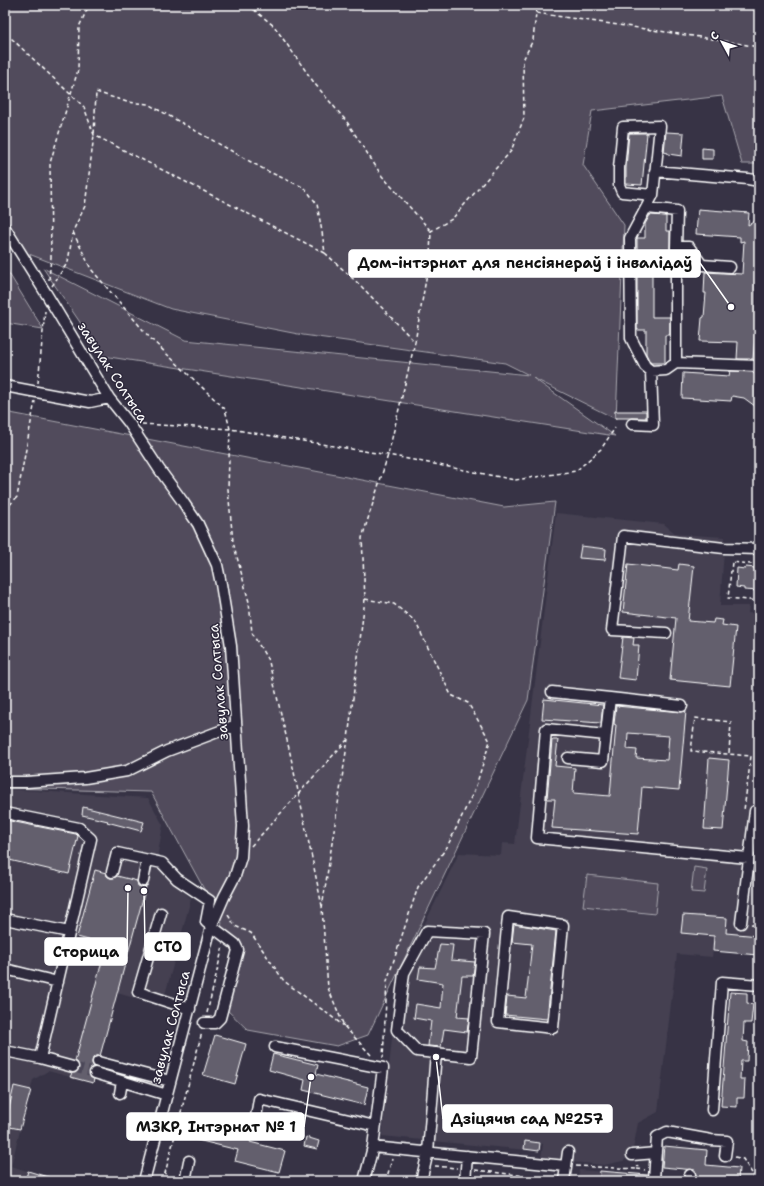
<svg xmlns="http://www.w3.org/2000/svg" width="764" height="1186" font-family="'Shantell Sans',sans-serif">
  <rect width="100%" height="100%" fill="#373345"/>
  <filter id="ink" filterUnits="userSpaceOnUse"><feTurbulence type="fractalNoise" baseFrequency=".025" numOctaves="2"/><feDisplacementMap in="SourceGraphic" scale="8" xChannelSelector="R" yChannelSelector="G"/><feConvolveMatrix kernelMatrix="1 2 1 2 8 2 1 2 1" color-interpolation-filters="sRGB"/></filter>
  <g filter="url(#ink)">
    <path fill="#444051" d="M556,513L664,524L676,534L725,537L720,606H749L748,613L759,614V952H758V955L713,951L712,957L677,954L658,1112L638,1123L632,1155L623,1161L604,1165L541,1159L543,1144L540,1143L539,1151L473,1145L382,1136L398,979L459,853L501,855L502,843L515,844Z
      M5,789L148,798L163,825L156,864L191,899L162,1006L117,993L93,1083L48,1071L33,1080L11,1166L49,1178L48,1181H5Z
      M579,1170L647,1175V1181H578Z"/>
    <path fill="#514c5c" stroke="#a8a6ae" d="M5,5H759V164H742L722,96L592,111L583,165L624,225L616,419L533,378L615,436L103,356L43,268L185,340L529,375L505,363L303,335L171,309L16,249L5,229Z
      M5,267L43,329L5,323Z
      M5,412L504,507L555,502L528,700L368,1035L337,1046L248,1030L226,1009L242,947L221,928L222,922L151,792L5,788Z
      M694,867L707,869L704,893L691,892Z
      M587,875L658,883L655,914L583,906Z"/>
    <path fill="#635f6d" stroke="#fff" fill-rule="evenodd" d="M666,132L684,133L682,156L668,154V153L664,152Z
      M629,133H647L642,185L626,184V168Z
      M702,148L713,149V159H702Z
      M698,209L749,213L748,225L759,219V295L753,359H737L738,342L700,341L702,318L704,317L706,293H704L705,272L742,274L744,241L740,242V237L696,234Z
      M650,215L666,216V231H670V253H652V317H670V335H665V363H651L650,362L646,354V330H637V238H645V224Z
      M730,371L752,372L759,378V409L744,398L732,396L731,401L682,398L683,373L729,376Z
      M615,411H646V418H615Z
      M581,546L606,549L605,560L579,558Z
      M628,564L678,570L679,564L694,566L688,621L713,623L714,619L723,620L722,625L736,627L730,686L670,680L676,618L623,612Z
      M746,567L755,568V570L759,571V591L744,590V588L736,587L737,568L745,569Z
      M623,637L634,638L633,645H639L636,680L618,678Z
      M544,699L603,705L601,723L542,719Z
      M616,706L681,712L686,711L679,790L642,787L638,834L552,828L555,799H547L552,740H558L555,766L575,768L573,793L610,796L616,725L614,724ZM628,733L669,736L667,760L636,758L637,750L627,749Z
      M709,758L729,760L723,830L704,829Z
      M83,807L144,822L141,831L107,822L108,821L82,815Z
      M5,820L76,834L78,836L69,874L5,859Z
      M95,870L106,873L107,876L110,878H114L117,876L137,881L138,886L141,887H146L100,1056H97L93,1058L92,1063L94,1067L90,1069L89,1071L90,1077L94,1079L93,1083L70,1077L72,1073L77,1072L79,1068L78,1063L75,1061L101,965L98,963L104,944L77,937Z
      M683,915L727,918L726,933L759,936L758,955L713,951L714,936L681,933Z
      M514,924L556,931L547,1019L505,1015L507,996L526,998L532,944L512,942Z
      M440,944L453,945L451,960L475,962L473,976H462L457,1017L469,1018L467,1032L444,1029L441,1047L428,1046L431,1021L414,1018L416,1004L441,1008L443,983L418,979L420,967L435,968Z
      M730,992L747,993V1003L753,1004L751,1023H744L743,1041L748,1042L747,1061H741L740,1079H745L744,1098H737V1107L721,1106Z
      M215,1035L246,1044L235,1084L203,1075Z
      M273,1054L318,1065L316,1074L368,1087L364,1105L303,1090L305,1080L269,1070Z
      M14,1086L31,1090L20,1129L5,1126Z
      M190,1116L253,1133L250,1142L285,1151L279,1172L235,1161L238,1150L185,1137Z
      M306,1137L319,1141L317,1149L304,1146Z
      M525,1141L540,1143L539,1151L524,1149Z
      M664,1146L707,1150L706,1165L739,1168L738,1181H696V1176L695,1170L662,1167Z
      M28,1171L54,1179L53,1181H25Z
      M600,1171L648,1175V1181H599Z"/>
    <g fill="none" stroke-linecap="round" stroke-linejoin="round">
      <path stroke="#4b4758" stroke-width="10" stroke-dasharray="10 5" stroke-linecap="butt" d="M73,1067L95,1073"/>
      <defs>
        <path id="minor" d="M660,126L653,195L622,192L619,185V168L623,127Z
          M655,171L748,179L759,181
          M647,208L677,211L676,247
          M5,228L47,295L109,398L129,423L159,469L183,502L198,524L217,565L221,584L231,646L243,826L241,857L235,876L224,897L211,927L144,1181
          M676,363V247H689L702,265L730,267
          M651,371L645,366L631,338L630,238L653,195
          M5,386L90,402L109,398
          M632,424L653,425L651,371L666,370L676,363L759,366
          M666,633L612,630L623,536L724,548L759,549
          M552,692L610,698
          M606,735L546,729L537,838L748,858
          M568,758L603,761L610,698L682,706
          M5,782H26L85,778L127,771L167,751L236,725
          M5,813L79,828L91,839L40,1058L5,1051
          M112,872L117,853L162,863L177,879L210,901L206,922L235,944L238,950L220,1018L215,1023H204
          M143,881L147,860
          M161,913L138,992L190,1009
          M508,917L563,925L553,1028L498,1022Z
          M5,919L69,932
          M741,923L755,811H759
          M427,931L484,934L471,1057L417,1051L397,1030L404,973Z
          M5,969L58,982
          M275,1047L383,1068L373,1147
          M40,1058L73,1067
          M98,1062L170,1081
          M95,1073L167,1095
          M120,1093L122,1082
          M712,1110L722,982L759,985
          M296,1132L255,1123L259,1099L375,1126
          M632,1155L656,1153
          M185,1181L189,1161
          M364,1181L373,1147L566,1166
          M421,1181L428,1152L436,1053
          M465,1181L467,1156
          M564,1181L568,1152
          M655,1181L654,1179L657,1137L667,1132L711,1140L727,1141L725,1156
          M689,1181L690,1175"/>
      </defs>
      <use href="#minor" stroke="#fff" stroke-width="13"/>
      <path stroke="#fff" stroke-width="1.5" stroke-dasharray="4 3" stroke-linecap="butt" d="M248,5L274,26L315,84L347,122L382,176L431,231
        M536,13L538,5
        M5,36L12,39L84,107L94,135L325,253
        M73,232L91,269L150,338L225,409L230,429L228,489L233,542L249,602L252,633L269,662L290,753L322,906
        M49,280L51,257L50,163L78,70L79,27L89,5
        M52,286L68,262L73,231L85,206L94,135L96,92L127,102L148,104L267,171L305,188L317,204L322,232L325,253L361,286L415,342L430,256L431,231L452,219L511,151L524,118L523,60L533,40L536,13L700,37L759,47
        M38,383L45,311
        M142,424L230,429L388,455L515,480L576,471L601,449L615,428
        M5,510L17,497L35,401
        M759,565L732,562L728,598L759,601
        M365,599L394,604L415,621L451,695L468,703L490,741L475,789L447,847L418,887L387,981L383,1058
        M729,753L731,722L695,718L691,751L751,756L744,810
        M251,846L347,740
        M228,915L235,926L251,933L284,981L344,1026
        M751,924L759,925
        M207,1013L223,946
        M371,1055L344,1026L328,988L322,908L348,739L365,599L362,538L388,455L415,342
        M735,1157L743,1159L757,1181
        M435,1166L457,1168
        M576,1166L637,1169L638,1165
        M637,1169L645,1170
        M475,1170L543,1178V1181
        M163,1181L202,1032
        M386,1181L392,1159"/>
      <use href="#minor" stroke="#2f2a3d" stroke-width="10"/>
    </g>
  </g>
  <g text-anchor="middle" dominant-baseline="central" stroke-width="3" stroke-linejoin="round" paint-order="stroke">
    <g font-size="14" fill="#fff" stroke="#2f2a3d">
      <text transform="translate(113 372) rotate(57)">завулак Солтыса</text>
      <text transform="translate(218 682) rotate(-95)">завулак Солтыса</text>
      <text transform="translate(170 1027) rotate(-75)">завулак Солтыса</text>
    </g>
  </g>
  <path fill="none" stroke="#fff" stroke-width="1.5" d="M731 307L700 263M144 891L145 946M128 888L127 952M436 1057L443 1119M311 1077L304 1127"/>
  <g fill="#fff" stroke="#2f2a3d" stroke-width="1.5">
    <circle cx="731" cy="307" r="4"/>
    <circle cx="144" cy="891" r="4"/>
    <circle cx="128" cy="888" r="4"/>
    <circle cx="436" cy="1057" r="4"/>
    <circle cx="311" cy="1077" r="4"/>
  </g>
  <g fill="#fff" stroke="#fff" stroke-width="1.5">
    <rect x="349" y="250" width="351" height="27" rx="4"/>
    <rect x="145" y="933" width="45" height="27" rx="4"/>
    <rect x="45" y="938" width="82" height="27" rx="4"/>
    <rect x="443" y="1105" width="169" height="27" rx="4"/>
    <rect x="127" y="1113" width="177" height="27" rx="4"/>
  </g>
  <g font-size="15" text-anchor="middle" font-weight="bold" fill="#111">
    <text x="525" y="268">Дом-інтэрнат для пенсіянераў і інвалідаў</text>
    <text x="168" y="952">СТО</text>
    <text x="86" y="957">Сторица</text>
    <text x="527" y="1124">Дзіцячы сад №257</text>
    <text x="216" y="1132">МЗКР, Інтэрнат № 1</text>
  </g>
  <rect width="764" height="1186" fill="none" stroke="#2f2a3d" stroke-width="20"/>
  <rect x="10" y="10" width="744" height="1166" fill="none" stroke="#fff" stroke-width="1.5" filter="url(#ink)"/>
  <g transform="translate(722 42) rotate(310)" stroke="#2f2a3d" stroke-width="3" paint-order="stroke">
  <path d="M0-3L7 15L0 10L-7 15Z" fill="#ffffff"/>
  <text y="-6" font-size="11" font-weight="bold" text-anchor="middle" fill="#ffffff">С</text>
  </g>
</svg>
